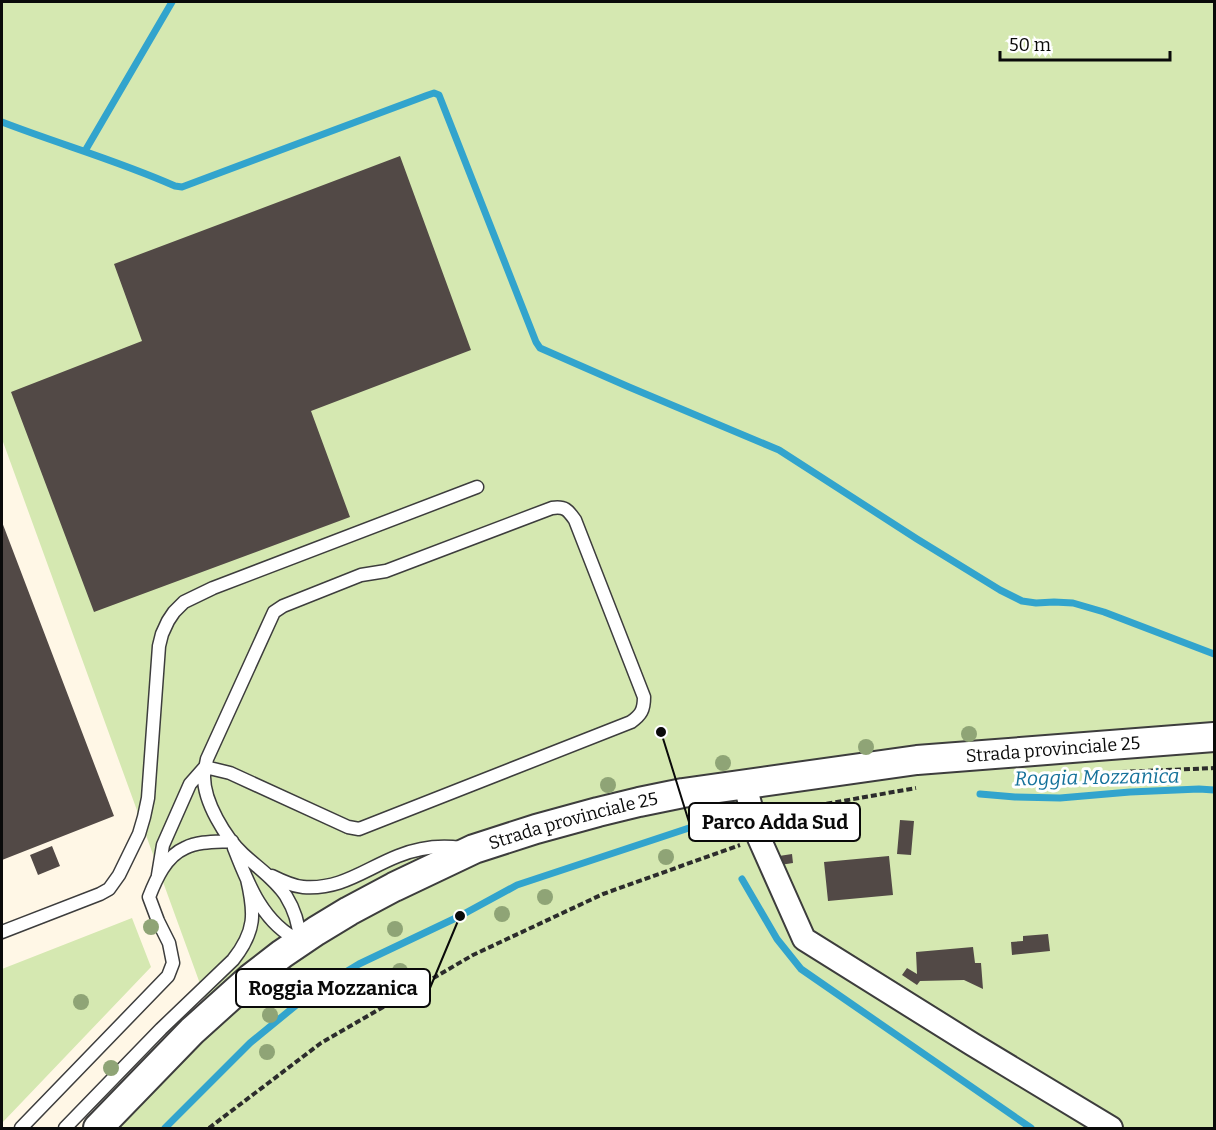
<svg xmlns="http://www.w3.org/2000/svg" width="1216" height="1130" font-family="Bitter,serif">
  <rect width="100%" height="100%" fill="#fff7e6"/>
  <path fill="#d5e8b1" d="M2,2H1214V1128H113L215,1025L2,439Z
    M132,918L151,967L2,1123V969Z"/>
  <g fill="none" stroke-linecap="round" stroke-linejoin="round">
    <path stroke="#32a4cd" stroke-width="7" d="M2,122C59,144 119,161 175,186L182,187L428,95L434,93L439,95L536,342L540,348L629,387L779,450L917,539L1000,590L1022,601L1036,603L1054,602L1073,603L1104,612L1214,654
      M85,151L172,2
      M980,794L1015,797L1060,798L1130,792L1199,789L1214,790
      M742,879L777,939L801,969L1031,1128
      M165,1128L250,1043L311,993L359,964L460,916L517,885L698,825"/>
  </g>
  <path fill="#524946" d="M400,156L471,350L311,411L350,517L94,612L11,392L142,341L114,264Z
    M2,522L114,816L2,860Z
    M900,820L914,821L911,855L897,854Z
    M52,846L60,866L38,875L30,855Z
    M792,854L793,863L780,865L779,856Z
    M889,856L893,895L828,901L824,862Z
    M1048,934L1050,951L1012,955L1011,942L1023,941V936Z
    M973,947L975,963H981L983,989L964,980L920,981L917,985L902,975L907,968L917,974L916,952Z"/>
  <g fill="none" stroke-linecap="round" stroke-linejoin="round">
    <defs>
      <path id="service" d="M234,848C248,884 263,924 300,941
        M158,875L163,845L190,784L205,767L230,773L348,827L359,829L631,722C641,715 644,710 644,697L575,520C568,510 565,506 552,508L386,571L361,575L283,606L274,612L207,759C206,765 204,771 204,777C204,802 225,837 243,854C258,868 275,879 286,896C294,909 299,925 300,940
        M272,876C282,881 292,886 303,887C341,890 365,869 398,856C418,848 440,845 461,848
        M2,932L100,894L109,889L119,875L139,834L144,817L148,798L159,646L162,634L168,621L174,612L184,602L213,588L477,487
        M21,1128L168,976L173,963L169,943L158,921L149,897C156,879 166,856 185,848C199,841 216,842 232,841
        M65,1128L161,1029L233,960C256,931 255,913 247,879"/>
      <path id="minor" d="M745,785L759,838L804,939L972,1044L1111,1128"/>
      <g id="tertiary">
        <path id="s1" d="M98,1128L192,1031L251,978L282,954L316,931L349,911L394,887L474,849L536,829L598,812L639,802L683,793L917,760L1214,737"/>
      </g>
    </defs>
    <use href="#service" stroke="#3d3d3d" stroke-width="15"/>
    <use href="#minor" stroke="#3d3d3d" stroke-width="26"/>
    <use href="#tertiary" stroke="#3d3d3d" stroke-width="32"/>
    <path stroke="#2c2c2c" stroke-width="4" stroke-dasharray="6 3" stroke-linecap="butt" d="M1121,772L1214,768
      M780,829L794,817L814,806L916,788
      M209,1128L321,1043L473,955L603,894L740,845"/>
    <use href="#service" stroke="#fff" stroke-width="12"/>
    <use href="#minor" stroke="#fff" stroke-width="22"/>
    <use href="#tertiary" stroke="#fff" stroke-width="28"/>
  </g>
  <g fill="#8fa476">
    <circle cx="969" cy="734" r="8"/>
    <circle cx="866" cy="747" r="8"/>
    <circle cx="723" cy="763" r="8"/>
    <circle cx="608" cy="785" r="8"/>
    <circle cx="666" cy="857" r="8"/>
    <circle cx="545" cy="897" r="8"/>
    <circle cx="502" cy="914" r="8"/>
    <circle cx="151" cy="927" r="8"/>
    <circle cx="395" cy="929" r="8"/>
    <circle cx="400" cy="971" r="8"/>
    <circle cx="81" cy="1002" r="8"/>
    <circle cx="270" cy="1015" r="8"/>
    <circle cx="267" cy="1052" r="8"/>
    <circle cx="111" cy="1068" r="8"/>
  </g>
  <g text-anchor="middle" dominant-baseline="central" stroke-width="6" stroke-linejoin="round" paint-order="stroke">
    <g font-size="18" fill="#0a0a0a" stroke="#fff">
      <text stroke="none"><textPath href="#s1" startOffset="1062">Strada provinciale 25</textPath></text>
      <text stroke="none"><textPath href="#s1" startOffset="576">Strada provinciale 25</textPath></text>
    </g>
    <g font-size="20" font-style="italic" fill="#14719a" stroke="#fff">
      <text transform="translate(1097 777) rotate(-1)">Roggia Mozzanica</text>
    </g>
  </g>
  <path fill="none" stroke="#0a0a0a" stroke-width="2" d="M661 732L689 822M460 916L430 988"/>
  <g fill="#0a0a0a" stroke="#fff" stroke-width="2">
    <circle cx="661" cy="732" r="6"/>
    <circle cx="460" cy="916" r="6"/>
  </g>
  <g fill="#fff" stroke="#0a0a0a" stroke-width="2">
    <rect x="689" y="803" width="171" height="38" rx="6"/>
    <rect x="236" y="969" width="194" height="38" rx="6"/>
  </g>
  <g font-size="20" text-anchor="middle" font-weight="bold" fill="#0a0a0a">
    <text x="775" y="829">Parco Adda Sud</text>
    <text x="333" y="995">Roggia Mozzanica</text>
  </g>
  <rect width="1216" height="1130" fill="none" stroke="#0a0a0a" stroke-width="6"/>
  <path d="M1000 51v9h170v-9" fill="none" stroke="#0a0a0a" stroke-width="3"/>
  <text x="1009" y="51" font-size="18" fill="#0a0a0a" stroke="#ffffff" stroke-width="4.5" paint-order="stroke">50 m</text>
</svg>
